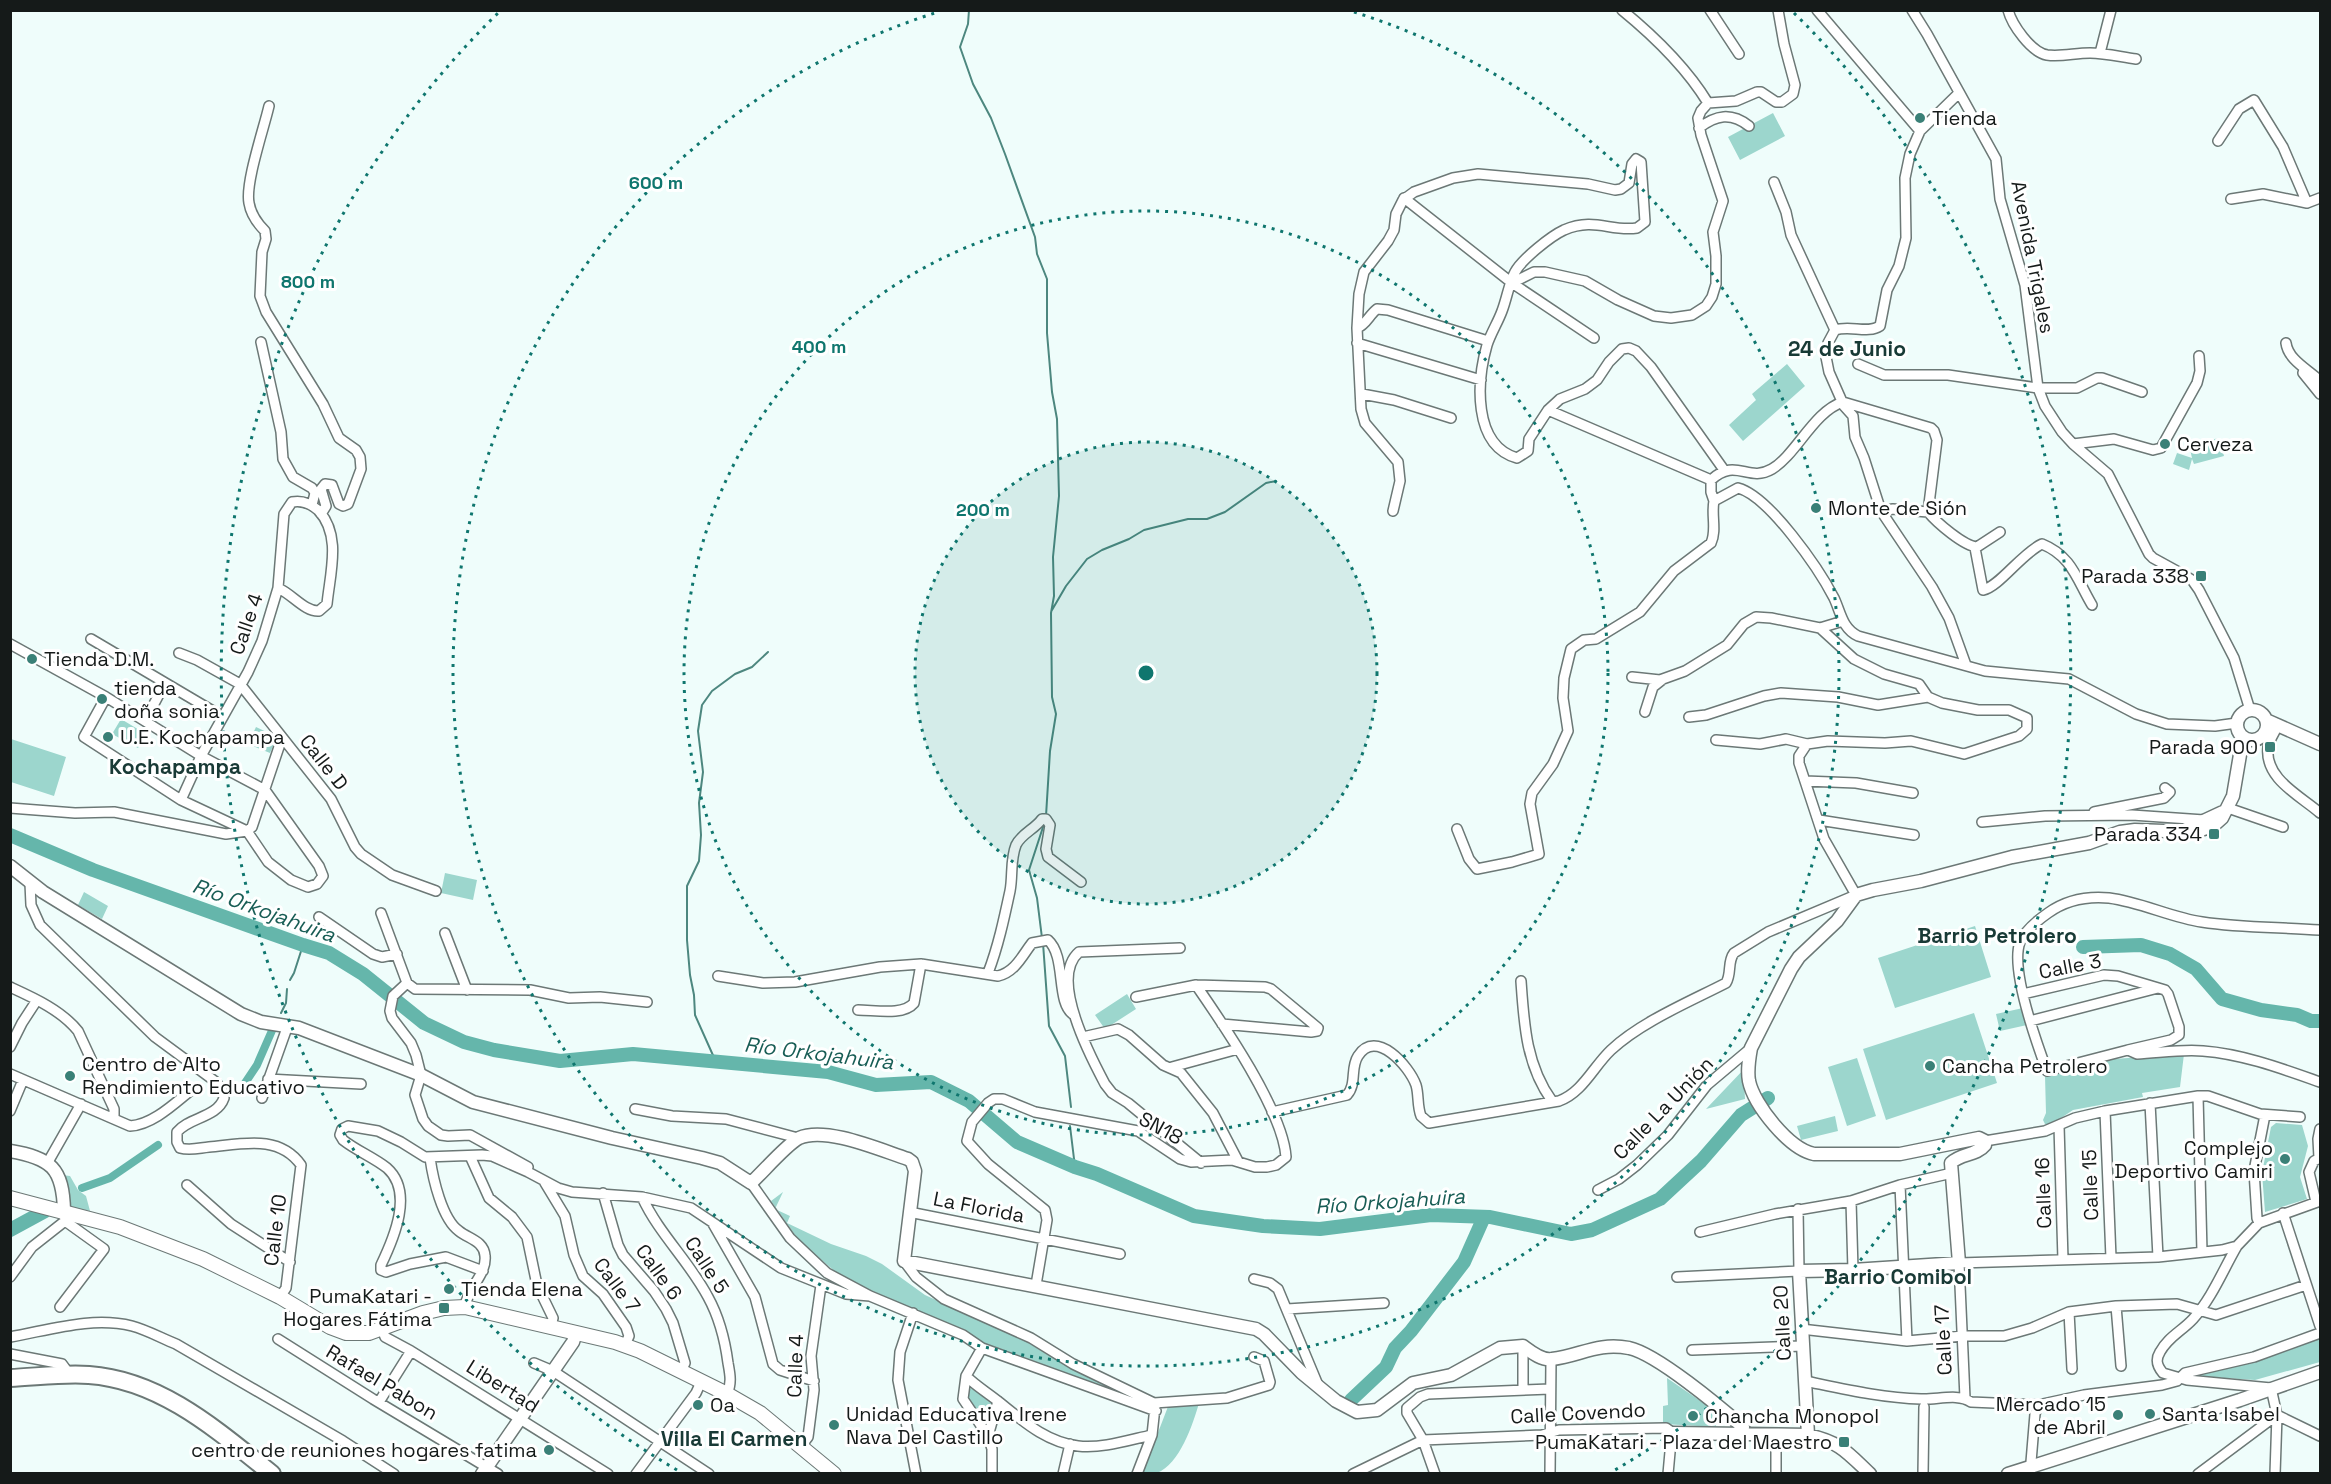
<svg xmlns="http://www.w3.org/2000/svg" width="2331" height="1484" font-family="'Space Grotesk',sans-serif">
  <rect width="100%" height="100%" fill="#effdfb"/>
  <path fill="#9cd6cd" d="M1773,113L1785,136L1740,160L1728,137Z
    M1787,364L1805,386L1743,441L1729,425L1756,400L1752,394Z
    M2219,438L2224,456L2194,464L2192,459L2189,470L2173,464L2177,453L2192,458L2189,445Z
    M121,719L146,734L138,748L112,734Z
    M256,727L277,737L270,753L248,744Z
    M11,739L66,757L54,796L11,782Z
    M445,873L477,880L473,900L441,893Z
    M84,892L108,906L102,919L78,905Z
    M1975,926L1991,977L1895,1008L1878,958Z
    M1127,994L1136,1009L1105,1029L1095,1015Z
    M2023,1008L2027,1025L2000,1031L1996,1014Z
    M1974,1013L1997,1083L1886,1120L1863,1049Z
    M2184,1054L2180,1087L2142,1093L2143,1097L2073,1110L2052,1124H2045L2043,1120L2046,1113L2045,1076L2100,1060Z
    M1857,1058L1876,1116L1847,1126L1828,1067Z
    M1746,1067L1744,1079L1745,1099L1706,1109Z
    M1835,1116L1838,1131L1801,1140L1797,1126Z
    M2276,1123L2302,1125L2308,1146L2300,1177L2307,1199L2265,1212L2262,1173L2271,1127Z
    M62,1175L70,1176L78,1190L86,1196L90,1211L70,1207Z
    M783,1192L775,1209L790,1216L787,1223L831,1244L866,1256L882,1264L925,1295L1022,1339L1063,1364L1128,1392L1144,1402L977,1341L953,1325L850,1284L800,1242L771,1201Z
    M2320,1338V1362L2255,1380L2194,1376L2253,1361Z
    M1667,1378L1715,1411L1716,1427L1663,1424V1406L1668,1405Z
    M972,1388L992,1404L986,1421L983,1420L967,1400L969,1389Z
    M1199,1403C1193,1424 1180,1464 1157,1473C1153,1475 1147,1473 1142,1474L1169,1404Z"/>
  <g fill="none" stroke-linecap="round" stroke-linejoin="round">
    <path stroke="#4d877f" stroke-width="2" d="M969,10L968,24L960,47L973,84L991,118L1005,154L1035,237L1037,254L1047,279V333L1052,392L1057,419L1059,496L1053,557L1054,596L1051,613L1052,697L1056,714L1050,751L1046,816
      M1052,610L1066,586L1087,559L1102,550L1129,539L1144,530L1188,519H1207L1225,512L1266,483L1276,481
      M1042,938L1037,898L1029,870L1044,824
      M1043,943L1049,1026L1065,1056L1071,1107
      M290,980L294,973L303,945
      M281,1013L286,1003L287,989
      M716,1062L695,1015L694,995L690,975L687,940V886L699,861L701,835L699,803L703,772L698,731L702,705L712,691L735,674L752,667L768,652
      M1070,1126L1075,1167"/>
    <path stroke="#65b6ab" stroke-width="8" d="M243,1086L257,1065L274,1026
      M82,1188L110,1178L158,1145"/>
    <path stroke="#65b6ab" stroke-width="14" d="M10,835L93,870L303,945L329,953L363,974L424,1023L464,1042L494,1050L560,1061L633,1054L828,1072L876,1085L931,1082L969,1101L1017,1142L1075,1167L1097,1174L1194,1216L1263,1226L1320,1229L1431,1215L1490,1217L1571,1234L1592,1230L1660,1199L1701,1161L1741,1115L1768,1098
      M2083,947L2141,945L2170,954L2196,969L2222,999L2261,1010L2297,1015L2311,1021H2320
      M10,1230L45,1211
      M1351,1400L1386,1367L1395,1348L1411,1331L1464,1262L1484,1217"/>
    <defs>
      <path id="street" d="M1622,10C1655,37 1686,67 1708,103
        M1710,10L1739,54
        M1817,10L1920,131
        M1912,10L1927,34L1996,159L2000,199L2025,285L2038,388L2045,406L2062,432L2073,444L2108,474L2149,554L2153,558L2184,575L2192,580L2199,590L2234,658L2250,710
        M2008,10C2012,25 2031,52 2047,55C2061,57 2075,53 2090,53C2105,53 2121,57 2136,59
        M2100,53L2111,10
        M1959,93L1920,131L1910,154L1905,178L1906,238L1899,266L1887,290L1880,326C1868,334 1850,325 1835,330L1828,343L1826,357L1829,372L1844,406L1853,416L1855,437L1864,458L1881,511L1932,587L1949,618L1966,665
        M269,106C264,128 245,183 249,203C251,215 257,223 265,231L266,239L262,252L260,296L266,312L323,404L339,438L356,450L360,457L361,469L348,504L343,506L339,504L332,485L325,484L321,489L326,506L321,514
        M1699,128C1716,115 1731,112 1749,126
        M2218,141L2239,109L2254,100L2283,147L2307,203
        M1774,182L1786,212L1791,235L1835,330
        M1404,198L1512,283L1594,338
        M2231,199L2263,194L2307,203L2320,198
        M1512,283L1534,272H1545L1585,281L1618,300L1654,316L1671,318L1692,315L1706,306L1712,297L1716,284V256L1713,232L1723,201L1701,135L1698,118L1701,111L1708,103L1736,101L1757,92H1761L1776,102H1782L1793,94L1795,85L1784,44L1778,10
        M1357,328C1366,325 1369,315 1377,309L1388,310L1488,341
        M261,342L281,432L283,459L293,477L312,488L315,493L312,505
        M1357,343L1481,380
        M2286,343C2288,360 2309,370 2320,381
        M1858,364L1884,375H1948L2038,388H2077L2097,378H2102L2142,392
        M2304,369L2303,373L2320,394
        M1362,394L1394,400L1451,418
        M1843,402L1931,428L1934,431L1937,440L1928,512C1937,523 1964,546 1977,547L2000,532
        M1548,410L1711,480
        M2073,444L2114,439L2153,450L2161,448L2197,383L2200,371L2199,356
        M1714,501L1711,492V480C1736,457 1748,483 1772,469C1796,455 1814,411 1843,402
        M1393,511L1400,481L1398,462L1365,423L1361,409L1357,328L1359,294L1364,272L1388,241L1394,230L1396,214L1403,200L1414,192L1453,178L1478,174L1588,184L1615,190L1621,189L1629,183L1632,164L1636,159L1641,162L1645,222L1637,228C1610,232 1595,217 1564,230C1551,236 1522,259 1515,272C1509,283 1507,298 1502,311C1498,322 1491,333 1487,345C1477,380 1472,445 1517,458L1528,451L1529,439L1548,410L1560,399L1585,389L1597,380L1609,362L1622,349L1629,348L1636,351L1651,367L1724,470
        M1881,511L1893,509L1928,512
        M1975,548L1983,590C1999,587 2022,553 2042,544C2072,556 2077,580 2092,605
        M91,639L223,717
        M10,644L106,697L201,756L265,790L319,866L323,876L317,884L308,887L291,880L268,862L247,831L181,800L84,737L106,697
        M179,653L197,660L240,684L331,799L355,847L361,854L392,875L436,891
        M1632,677L1660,680L1685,671L1727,645L1744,624L1756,617L1771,618L1820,628L1843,621
        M1645,712L1653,687L1663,679
        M1689,717L1706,715L1764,696L1781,693L1838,697L1878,705L1928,697
        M145,721L165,683
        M2278,725C2275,732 2269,740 2268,747C2264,779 2301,796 2320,813
        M1716,740L1760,744L1786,739L1807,744L1828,741L1885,743L1911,741L1964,754L2019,736L2027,729V718L2009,710H1978L1942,703L1928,697L1919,684L1884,674L1854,659L1820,628
        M1805,781L1856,783L1913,793
        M181,800L201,756L248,672L262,641L278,588L284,514L292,502C302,500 311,504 318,510C342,535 330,573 327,604L319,611C305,612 292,594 278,588
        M10,808L75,813L114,812L226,834L247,831L252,827L282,738
        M2228,808L2283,827
        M2094,812L2164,798L2170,792L2165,788
        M1819,820L1914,835
        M1982,822L2045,816L2132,815L2204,820
        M1457,829L1469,859L1477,869L1512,862L1539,854L1530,804L1532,793L1553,764L1568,731L1563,698L1564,678L1571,649L1584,640L1596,639L1640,612L1674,571L1711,543C1717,530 1711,515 1714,501L1738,488C1769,496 1819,569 1834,598C1841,613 1842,628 1858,636L1985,671L2069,679L2136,714L2167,724L2215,726L2237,723
        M30,883L31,905L40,925L155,1037L216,1082L222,1090L224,1098C217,1118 189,1117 177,1132V1142L180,1148C190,1151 199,1148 209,1147C242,1144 279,1134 301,1165L286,1288L280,1297
        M381,913L407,983L415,989L530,990L569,998L600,997L647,1002
        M319,917L373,954L382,957L397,954
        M2320,930C2281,927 2241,928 2202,922C2172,918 2141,902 2109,898C2087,896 2066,900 2048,913C2038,920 2025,931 2020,942C2010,969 2037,1044 2047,1071L2128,1050L2137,1054C2159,1053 2181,1049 2203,1051C2243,1054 2283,1069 2320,1082
        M445,933L467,990
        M1180,948L1079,952C1049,978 1090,1056 1105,1084L1112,1093L1128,1103L1201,1163
        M988,973C998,947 1004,919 1010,891C1013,876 1010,860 1016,845C1021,834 1035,829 1042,819H1046L1050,825L1046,849L1048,857L1081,882
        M718,976L763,983L795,982L880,967L921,964L998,976C1015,972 1022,956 1032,943L1048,940C1067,957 1055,1003 1074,1015
        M1521,981C1524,1024 1526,1065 1552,1101
        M407,983L393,996L390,1011L392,1018L411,1043L416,1055L421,1075L415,1095L423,1119L428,1126L441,1135L448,1136L470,1135L528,1167
        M10,987C34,998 61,1010 78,1031L114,1109V1117
        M2023,994L2104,975L2118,976L2165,990L2168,994L2179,1027V1035L2171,1040L2128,1050
        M1136,997L1196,985L1265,987L1271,989L1318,1028L1317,1031L1311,1032L1222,1024
        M858,1010C875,1010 903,1016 914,1003L921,964
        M2030,1021L2158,988
        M1083,1037L1118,1029L1129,1035L1163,1065L1181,1073L1213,1113L1238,1161
        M10,1047L22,1023L37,1000
        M1172,1067L1238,1049
        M10,1074L130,1126C152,1125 174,1104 190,1091
        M268,1079L361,1084
        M2198,1096L2202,1252
        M262,1098L288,1025
        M2150,1103L2158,1257
        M635,1109L672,1116L726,1119L798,1138
        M10,1111L23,1080
        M2105,1111L2111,1258
        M1272,1112L1347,1095C1357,1084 1350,1068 1358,1056C1376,1028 1409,1066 1416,1085C1419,1095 1417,1106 1421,1116L1429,1123L1559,1101C1583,1092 1593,1067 1611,1050C1641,1022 1689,1002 1726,983C1732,973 1727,962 1734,953L1768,932L1856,895L1824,839L1799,763V756L1807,744
        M2059,1126L2063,1260
        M1985,1141L2045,1131L2075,1118L2105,1111L2198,1096H2208L2260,1114L2300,1117
        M470,1156L489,1198L512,1217L527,1237L537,1285L553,1318L551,1326
        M430,1158C433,1179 442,1219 459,1231C469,1239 484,1241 485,1256C487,1275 467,1288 465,1307
        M2319,1158L2318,1139L2320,1129
        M48,1162L81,1104
        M545,1183L565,1216L574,1255L583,1276L603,1294L626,1327L629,1336L625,1345
        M751,1183L790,1238L827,1273L870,1296L963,1335L982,1348L1156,1411
        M187,1185L231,1224L290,1262
        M1900,1185L1907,1341
        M1598,1190L1619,1179L1637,1165L1668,1135L1707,1085L1751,1048
        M603,1193L618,1245L623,1255L654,1291L666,1309L673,1323L685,1363L681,1371
        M642,1197C659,1234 689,1261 708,1297C719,1317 725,1340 728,1363C730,1374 732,1383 727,1394
        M1851,1201L1853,1270
        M2316,1202L2309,1172L2314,1161L2320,1158
        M909,1212L1120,1254
        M2283,1213L2320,1326
        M712,1222L755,1297L773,1364L780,1370L814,1381
        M2259,1223L2257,1218L2254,1171L2265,1115
        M1700,1232L1775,1214L1851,1201L1900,1185L1952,1173
        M2237,1246C2223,1270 2212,1298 2193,1319C2182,1331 2168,1337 2160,1352C2155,1360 2157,1366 2163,1373L2187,1380L2271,1388L2277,1415L2275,1474
        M904,1261L916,1277L944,1299L1031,1338L1073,1364L1154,1403L1227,1398L1269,1385L1270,1382L1264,1361L1254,1357
        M483,1271L446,1257L410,1264L386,1272L381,1270V1265C394,1238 414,1192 387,1168C373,1157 357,1151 343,1140L340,1135L342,1129L348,1126L378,1131L401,1142L425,1157L482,1155L492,1156L528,1172L558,1188L572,1192L642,1197L691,1208L781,1268L846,1294L870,1296
        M10,1277L32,1247L65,1221
        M1677,1277L1799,1271L1798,1209
        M1254,1279L1270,1283L1278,1289L1318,1385
        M1036,1285L1047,1220L1045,1210L988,1164L967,1141L972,1122L988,1103L994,1099H1003L1035,1112L1138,1131L1180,1159L1191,1162L1232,1160L1255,1167H1267L1276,1165L1286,1157C1283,1111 1223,1024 1196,985
        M2116,1306L2121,1366
        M60,1307L104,1249L65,1221L64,1211
        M1287,1309L1384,1303
        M2069,1312L2072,1369
        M913,1313L900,1352L898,1380L916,1474
        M382,1329L385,1337L411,1351L608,1474
        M1801,1329L1907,1341L1963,1336H2004L2032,1328L2069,1312L2116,1306L2177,1304L2216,1315L2306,1285
        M10,1337C50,1330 92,1316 132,1326C147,1330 161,1338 176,1344L343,1441L394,1474
        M278,1339L373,1399L498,1474
        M982,1348L966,1376L963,1399L988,1436
        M1692,1350L1802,1346
        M10,1354L62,1364L70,1375
        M534,1363L553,1371L709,1474
        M966,1376C976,1386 988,1393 999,1402C1023,1421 1046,1442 1078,1446C1101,1449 1129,1440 1152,1435
        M1805,1381C1844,1389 1882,1398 1921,1399C1937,1400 1958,1393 1971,1402L2038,1405L2084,1395L2162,1385L2177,1381L2185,1373L2254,1357L2320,1333
        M1523,1388V1346
        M1965,1398L1959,1263L2158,1257L2222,1250L2237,1246L2259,1223L2320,1201
        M379,1402L411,1351
        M801,1446L808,1437L814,1390L811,1356L821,1285
        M636,1474L696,1393L701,1382
        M992,1474V1449L988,1436L998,1401
        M1063,1474L1070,1444
        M1137,1474L1152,1435L1155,1407
        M1353,1474L1423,1440L1542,1435L1559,1430L1666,1428L1673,1433L1671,1441L1668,1474
        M1435,1474L1423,1440L1407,1413V1408L1420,1397L1428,1394L1550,1389
        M1550,1474L1551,1360
        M1776,1474V1435
        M1923,1474L1924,1407
        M2030,1474L2035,1414L2038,1405
        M2198,1474L2277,1415L2320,1436"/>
      <path id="secondary" d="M2237 725a15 15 0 1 1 30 0a15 15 0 1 1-30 0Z
        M2266,720L2320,744
        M2182,831L2225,811
        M10,866L43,892L241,1014L261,1022L299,1028L421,1075L473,1102L612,1138L702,1158L720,1163L751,1183C762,1173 787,1144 799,1138C826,1126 880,1150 908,1159L912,1162L915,1171L904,1261L1256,1329L1264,1334L1302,1373L1336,1401L1357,1412L1377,1410L1413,1383L1451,1375L1500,1348L1523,1346C1531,1352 1542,1361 1552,1359C1580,1356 1597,1342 1629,1348C1657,1354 1720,1407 1743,1427L1742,1434
        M10,1151C51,1158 63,1168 64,1211
        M1673,1433L1808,1435C1840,1442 1847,1452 1870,1474
        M1808,1435L1799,1271L1853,1270L1959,1263L1951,1163C1961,1153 1976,1156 1985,1145V1141L1979,1138L1900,1154H1814C1789,1149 1754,1105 1749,1081C1747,1070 1749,1059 1751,1048L1791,969L1799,957L1837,921L1856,895L1873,890L1921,881L2012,857L2089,843L2120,832L2135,830L2194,832L2213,826L2222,818L2233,796L2243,737
        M482,1474L573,1342L576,1333
        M2008,1474L2240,1400L2320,1372"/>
      <path id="primary" d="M10,1198L120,1227L203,1259L280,1297L330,1327L346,1333H369L423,1313L444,1308L465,1307L615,1342L640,1351L727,1394L760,1413L834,1474"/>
      <path id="highway" d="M10,1378C36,1377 63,1373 89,1375C161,1380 218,1431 272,1474"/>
    </defs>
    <use href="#street" stroke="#6c7876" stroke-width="12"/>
    <use href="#secondary" stroke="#6c7876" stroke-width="15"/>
    <use href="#primary" stroke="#6c7876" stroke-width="16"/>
    <use href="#highway" stroke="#6c7876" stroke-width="20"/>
    <use href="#street" stroke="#fff" stroke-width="9"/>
    <use href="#secondary" stroke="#fff" stroke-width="12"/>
    <use href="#primary" stroke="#fff" stroke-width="14"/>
    <use href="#highway" stroke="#fff" stroke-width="16"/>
  </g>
  <circle cx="1146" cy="673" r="231" fill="#0f766e" fill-opacity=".12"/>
  <g fill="none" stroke="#0f766e" stroke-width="3" stroke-dasharray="3 6">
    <circle cx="1146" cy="673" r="231"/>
    <circle cx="1146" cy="673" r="462"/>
    <path d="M1354 12A693 693 0 1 1 938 12"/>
    <path d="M677 1470A925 925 0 0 1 498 13M1794 13A925 925 0 0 1 1615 1470"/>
  </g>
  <g fill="#3a8077" stroke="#fff" stroke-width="2">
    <circle cx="1920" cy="118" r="6"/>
    <circle cx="2165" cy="444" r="6"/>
    <circle cx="1816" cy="508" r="6"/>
    <rect x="2195" y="570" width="12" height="12" rx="3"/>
    <circle cx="32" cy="659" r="6"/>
    <circle cx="102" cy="699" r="6"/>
    <circle cx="108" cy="737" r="6"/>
    <rect x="2264" y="741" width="12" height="12" rx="3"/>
    <rect x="2208" y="828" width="12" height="12" rx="3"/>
    <circle cx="1930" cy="1066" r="6"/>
    <circle cx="70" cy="1076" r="6"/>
    <circle cx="2285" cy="1159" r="6"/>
    <circle cx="449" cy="1289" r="6"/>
    <rect x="438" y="1302" width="12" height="12" rx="3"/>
    <circle cx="698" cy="1405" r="6"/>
    <circle cx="2150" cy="1414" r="6"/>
    <circle cx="2118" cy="1415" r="6"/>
    <circle cx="1693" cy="1416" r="6"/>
    <circle cx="834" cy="1425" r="6"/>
    <rect x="1838" y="1436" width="12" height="12" rx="3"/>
    <circle cx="549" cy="1450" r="6"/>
  </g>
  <g text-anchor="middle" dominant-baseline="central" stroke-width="6" stroke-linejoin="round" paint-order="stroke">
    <g font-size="20" fill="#151a19" stroke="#fff" text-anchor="start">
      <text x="1932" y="118">Tienda</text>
      <text x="2177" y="444">Cerveza</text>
      <text x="1828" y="508">Monte de Sión</text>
      <text x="2189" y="576" text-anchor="end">Parada 338</text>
      <text x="44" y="659">Tienda D.M.</text>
      <text x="114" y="688">tienda<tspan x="114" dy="23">doña sonia</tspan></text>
      <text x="120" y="737">U.E. Kochapampa</text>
      <text x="2258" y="747" text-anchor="end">Parada 900</text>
      <text x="2202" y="834" text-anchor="end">Parada 334</text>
      <text x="82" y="1064">Centro de Alto<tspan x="82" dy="23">Rendimiento Educativo</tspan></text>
      <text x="1942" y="1066">Cancha Petrolero</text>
      <text x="2273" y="1148" text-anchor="end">Complejo<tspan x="2273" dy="23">Deportivo Camiri</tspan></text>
      <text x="461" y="1289">Tienda Elena</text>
      <text x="432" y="1296" text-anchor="end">PumaKatari -<tspan x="432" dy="23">Hogares Fátima</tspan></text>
      <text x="2106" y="1404" text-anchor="end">Mercado 15<tspan x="2106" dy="23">de Abril</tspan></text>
      <text x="710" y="1405">Oa</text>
      <text x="846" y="1414">Unidad Educativa Irene<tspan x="846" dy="23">Nava Del Castillo</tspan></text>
      <text x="2162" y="1414">Santa Isabel</text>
      <text x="1705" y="1416">Chancha Monopol</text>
      <text x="1832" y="1442" text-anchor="end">PumaKatari - Plaza del Maestro</text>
      <text x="537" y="1450" text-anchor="end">centro de reuniones hogares fatima</text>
    </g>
    <g font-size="20" fill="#151a19" stroke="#fff">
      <text transform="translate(2033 257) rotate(79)">Avenida Trigales</text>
      <text transform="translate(246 624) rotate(-71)">Calle 4</text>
      <text transform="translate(324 762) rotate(52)">Calle D</text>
      <text transform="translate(2070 966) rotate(-11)">Calle 3</text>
      <text transform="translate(1663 1108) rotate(-46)">Calle La Unión</text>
      <text transform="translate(1161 1128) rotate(29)">SN18</text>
      <text transform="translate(2090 1185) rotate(-92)">Calle 15</text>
      <text transform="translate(2043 1193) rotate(-92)">Calle 16</text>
      <text transform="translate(979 1207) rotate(11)">La Florida</text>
      <text transform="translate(275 1230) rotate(-83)">Calle 10</text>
      <text transform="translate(707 1265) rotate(57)">Calle 5</text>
      <text transform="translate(659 1272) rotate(54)">Calle 6</text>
      <text transform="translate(617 1285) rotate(53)">Calle 7</text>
      <text transform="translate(1782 1323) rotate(-93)">Calle 20</text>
      <text transform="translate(1943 1340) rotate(-93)">Calle 17</text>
      <text transform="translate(795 1366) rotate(-88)">Calle 4</text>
      <text transform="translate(382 1382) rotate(31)">Rafael Pabon</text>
      <text transform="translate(503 1386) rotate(32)">Libertad</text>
      <text transform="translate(1578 1413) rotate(-3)">Calle Covendo</text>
    </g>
    <g font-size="21" font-weight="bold" fill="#193a36" stroke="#fff">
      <text x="1847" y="348">24 de Junio</text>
      <text x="175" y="766">Kochapampa</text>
      <text x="1997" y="935">Barrio Petrolero</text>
      <text x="1898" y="1276">Barrio Comibol</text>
      <text x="734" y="1438">Villa El Carmen</text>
    </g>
    <g font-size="21" font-style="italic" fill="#185d55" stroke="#fff">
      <text transform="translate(264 910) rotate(20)">Río Orkojahuira</text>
      <text transform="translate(819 1053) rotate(7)">Río Orkojahuira</text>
      <text transform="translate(1390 1201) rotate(-4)">Río Orkojahuira</text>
    </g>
  </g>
  <circle cx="1146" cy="673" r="9" fill="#0f766e" stroke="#fff" stroke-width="3"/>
  <g font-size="18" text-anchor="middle" font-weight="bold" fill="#0f766e" stroke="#fff" stroke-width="6" stroke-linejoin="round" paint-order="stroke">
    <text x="656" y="189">600 m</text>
    <text x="308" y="288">800 m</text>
    <text x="819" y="353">400 m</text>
    <text x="983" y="516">200 m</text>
  </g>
  <rect width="2331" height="1484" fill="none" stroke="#151a19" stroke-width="24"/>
</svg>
